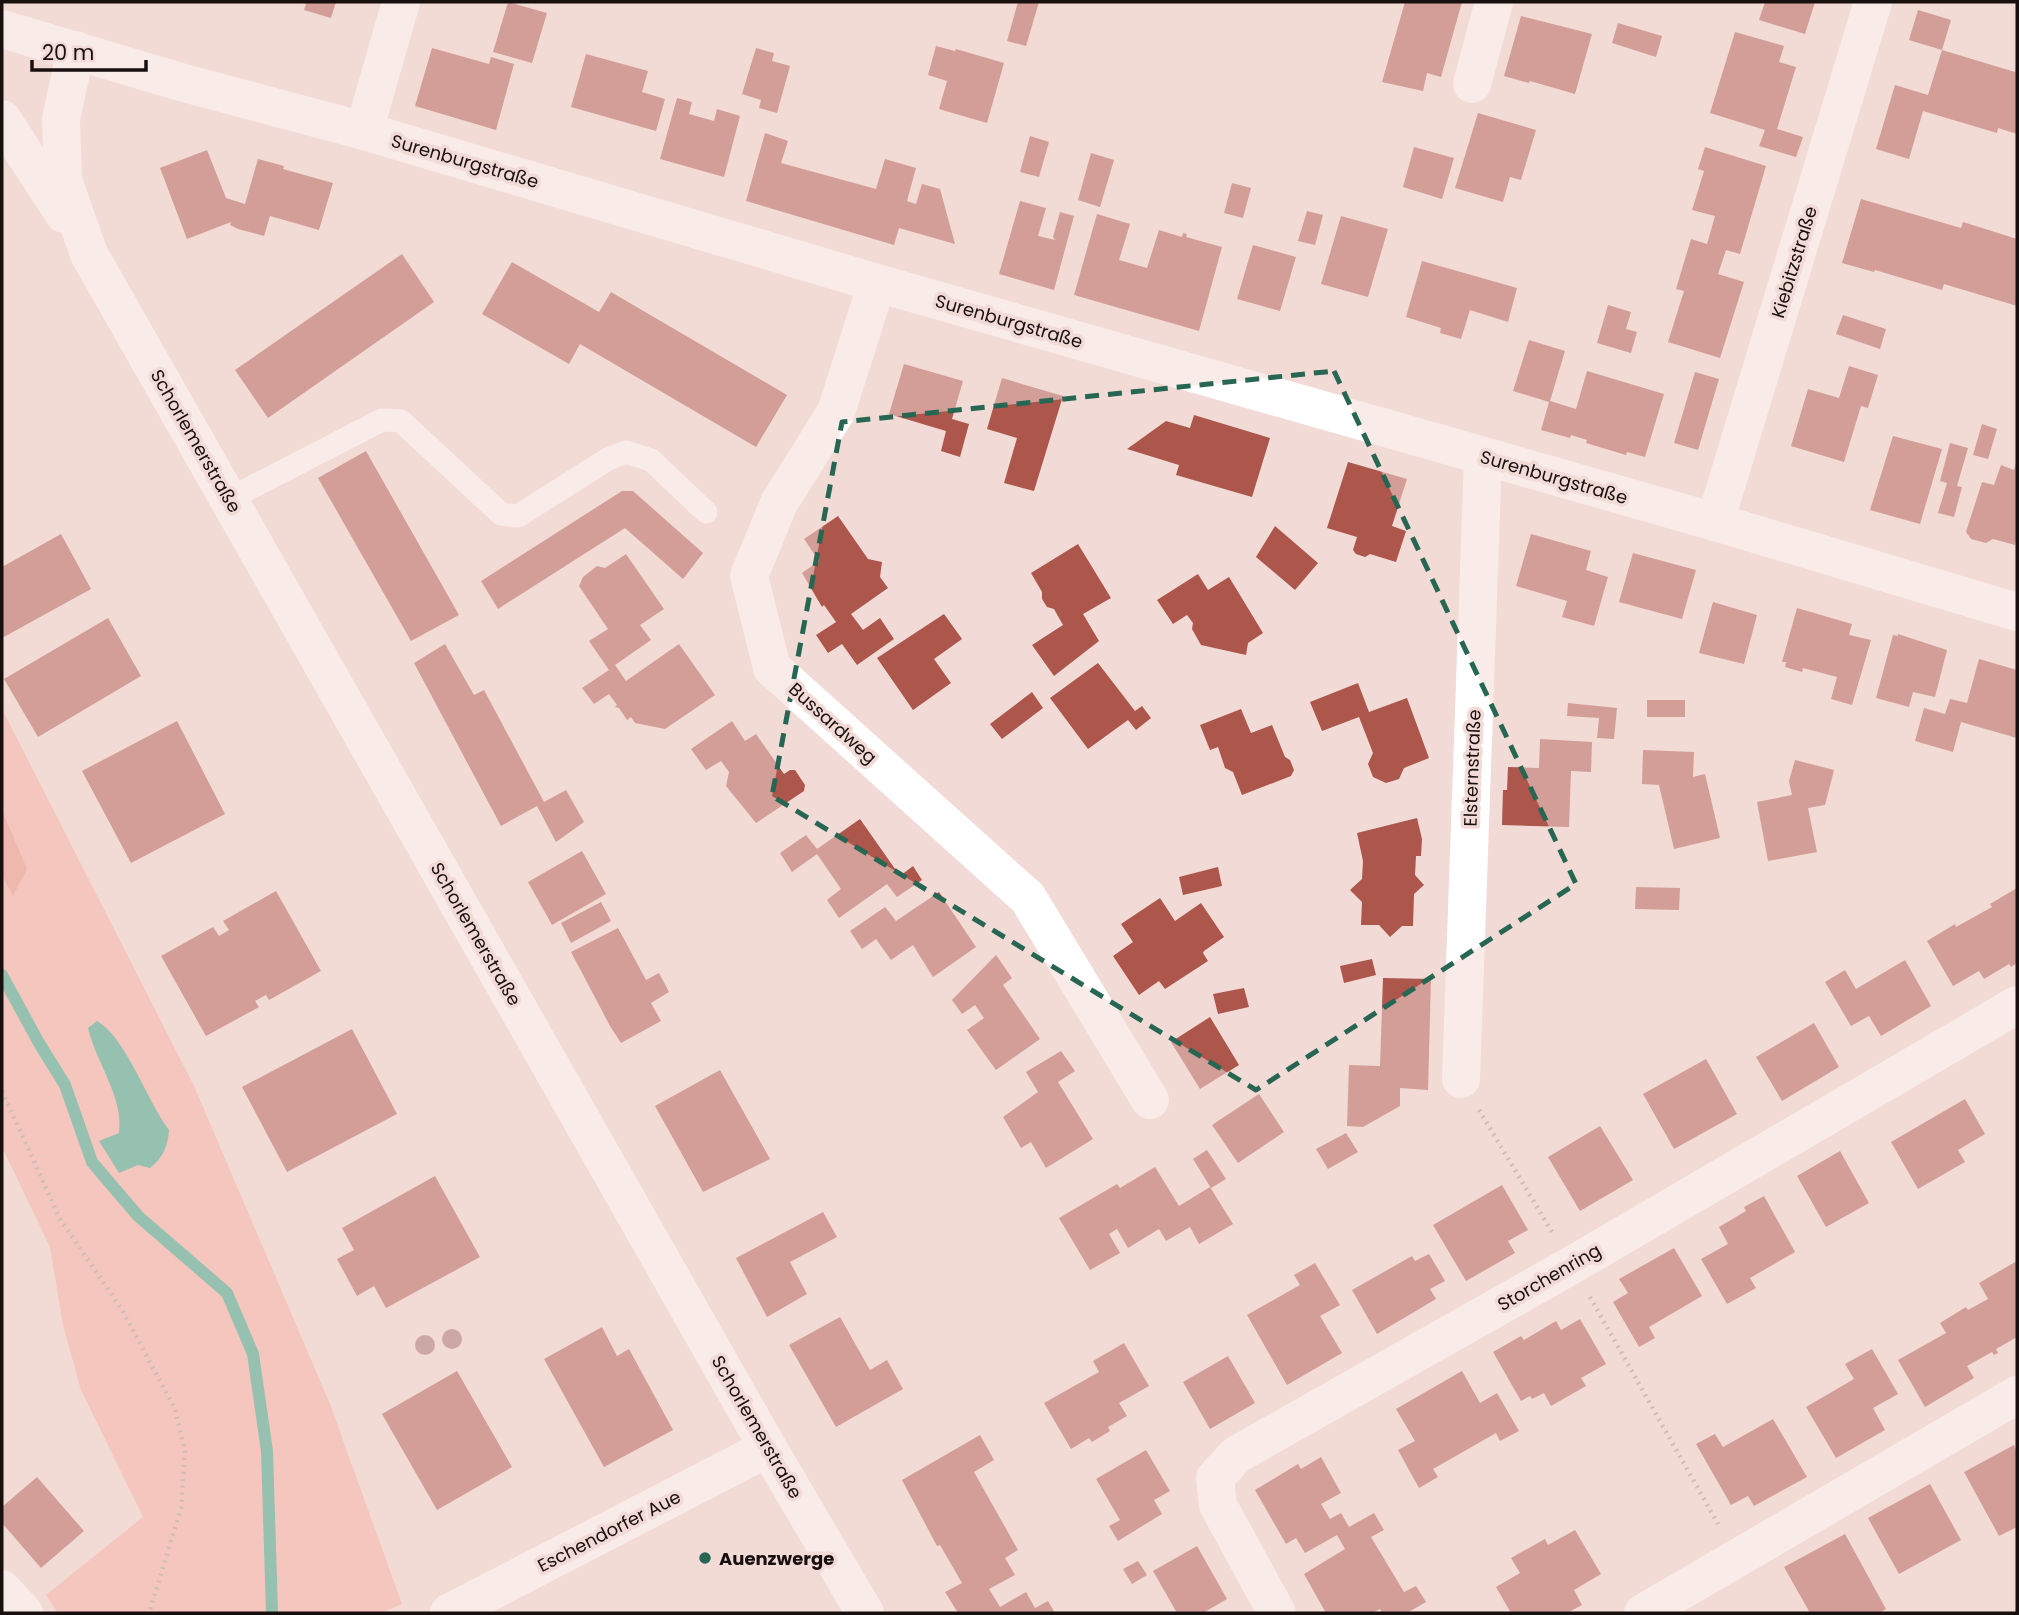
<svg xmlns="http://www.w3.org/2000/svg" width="2019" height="1615" font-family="Poppins,sans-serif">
  <rect width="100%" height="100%" fill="#f2dad6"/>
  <path fill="#f5ada3" d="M2,709L194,1086L330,1404L402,1604L381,1613H58L46,1595L143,1517L81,1390L63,1325L50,1247L2,1147Z"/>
  <path fill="#eb8e82" d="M2,810L27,869L13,896L2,875Z"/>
  <path fill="#27a180" d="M97,1021C125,1036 148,1103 169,1130C168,1146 163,1158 150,1168L138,1165L119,1173L99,1141L119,1133C124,1097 96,1063 88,1028Z"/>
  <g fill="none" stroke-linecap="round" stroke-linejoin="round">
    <path stroke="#27a180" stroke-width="12" d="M2,975L39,1043L65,1085L92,1162L138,1216L227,1293L253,1354L267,1451L272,1612"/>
  </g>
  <path fill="#ac564c" d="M300,2H336L331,18L304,10L306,4Z
    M508,2L547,13L532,63L493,52Z
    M1018,2H1039L1026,46L1007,41Z
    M1405,2H1462L1441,77L1427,73L1423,91L1382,82Z
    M1765,2H1815L1805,34L1759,20Z
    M1918,10L1951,20L1942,50L1909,40Z
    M1521,16L1592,34L1575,94L1530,81L1529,83L1504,76Z
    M1618,23L1662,36L1656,57L1612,43Z
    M1735,32L1784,46L1779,62L1796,67L1777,129L1803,137L1796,157L1759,146L1765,130L1710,113Z
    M936,46L955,51L956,49L1004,63L987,123L939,109L947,81L928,75Z
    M432,48L489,64L491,57L514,64L496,130L415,106Z
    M756,48L774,53L772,61L790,66L777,113L759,108L761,100L742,94Z
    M1942,50L2015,72L2017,67V134L1998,128L1997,133L1923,111L1909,159L1876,149L1895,85L1928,95Z
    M586,54L648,71L642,92L665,99L656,131L571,107Z
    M677,98L692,102L689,114L714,121L717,109L740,116L724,177L660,159Z
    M1478,113L1536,130L1521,180L1510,177L1503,202L1455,188Z
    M765,133L788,141L781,163L876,189L885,159L916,168L907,201L916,204L922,184L940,189L955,244L899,228L894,245L746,201Z
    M1030,136L1049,142L1039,177L1020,172Z
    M1414,147L1454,158L1442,199L1403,187Z
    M1705,147L1766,166L1740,254L1726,250L1718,274L1744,282L1720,358L1668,342L1684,291L1676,289L1691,239L1707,244L1715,216L1692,210L1704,171L1698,169Z
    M207,150L226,198L245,204L258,159L284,166L283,169L333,183L319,230L270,216L264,236L238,229L230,225L231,222L187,239L160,168Z
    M1091,153L1114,160L1100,207L1078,200Z
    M1232,183L1251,188L1243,218L1224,213Z
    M1861,199L1961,228L1963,222L2017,239V306L1944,284L1942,290L1875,270L1874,272L1842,263Z
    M1020,201L1046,208L1038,236L1055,240L1053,237L1060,212L1074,216L1054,290L999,274Z
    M1307,211L1323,215L1315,245L1298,241Z
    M1097,214L1130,224L1119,260L1147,268L1159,230L1182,237L1183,233L1187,234L1186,237L1222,247L1199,331L1074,295Z
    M1341,216L1388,229L1368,297L1321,284Z
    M1253,245L1296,257L1280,311L1237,299Z
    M402,254L434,302L268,418L235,370Z
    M1422,261L1517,288L1508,322L1470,310L1461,339L1440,333L1441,328L1406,317Z
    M512,262L599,312L611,292L787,395L756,447L580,344L569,364L482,314Z
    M1608,305L1631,312L1626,329L1637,332L1631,353L1597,343Z
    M1843,315L1886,329L1880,349L1836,334Z
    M1529,340L1565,351L1550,401L1576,409L1587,371L1664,394L1645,457L1627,452L1626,455L1586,443L1587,440L1571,435L1570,438L1541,430L1549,402L1513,391Z
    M904,364L963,381L952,419L969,424L960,457L941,451L946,431L889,414Z
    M1849,366L1878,375L1868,408L1861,406L1844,462L1791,446L1808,389L1839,398Z
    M1695,372L1719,379L1698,450L1674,443Z
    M1002,378L1063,396L1034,491L1004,483L1017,438L987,429Z
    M1194,415L1270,438L1252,497L1176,475L1179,465L1127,449L1166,421L1190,428Z
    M1982,424L1997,429L1988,459L1973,455Z
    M1893,436L1942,449L1920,524L1870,510Z
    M1950,443L1968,448L1957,486L1962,487L1954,517L1938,513L1947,483L1940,481Z
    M366,451L459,615L411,641L318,478Z
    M2017,460V537L2015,545L1993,539L1986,543L1971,539L1966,532L1982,482L1994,485L2001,465L2014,470Z
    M1348,462L1407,479L1392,526L1406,531L1396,562L1370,554L1365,557L1356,554L1353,550L1357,537L1327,528Z
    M622,491H633L703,553L683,579L625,528L498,609L481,581Z
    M838,516L868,559L882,562L880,577L888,588L851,614L863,630L880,618L894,639L857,665L842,644L828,653L816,635L836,622L824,605L822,607L802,573L819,561L804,539Z
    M1275,526L1318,563L1295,590L1256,557Z
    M61,534L91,589L2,638V567Z
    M1531,534L1591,551L1586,570L1608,577L1594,626L1562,617L1567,601L1516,586Z
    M1078,544L1111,598L1083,614L1099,641L1054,676L1032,645L1063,625L1054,609L1047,607L1042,599V592L1031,573Z
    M1633,553L1696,570L1682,619L1619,602Z
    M626,554L664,609L640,625L651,640L615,665L626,681L679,644L715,695L665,729L635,723L631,717L627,720L619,708L615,707L617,705L609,694L594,704L582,688L609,670L589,641L608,629L579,586L583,577L597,566L605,568Z
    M1198,574L1208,590L1229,577L1263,633L1248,643L1246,655L1201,645L1192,629L1193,623L1187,615L1173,624L1157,600Z
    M1713,602L1757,615L1744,664L1699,653Z
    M1797,608L1852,624L1849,635L1871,640L1852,705L1831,699L1837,677L1803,668L1802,672L1785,667L1786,662H1782Z
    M944,614L962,639L934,659L951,683L913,710L877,658Z
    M108,618L141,676L38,737L4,679Z
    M1898,634L1947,650L1935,697L1913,692L1909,707L1876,698L1893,635L1898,636Z
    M445,644L474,695L484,690L544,802L566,790L584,822L556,842L537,806L501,826L414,663Z
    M1979,659L2017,670V738L1961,722L1953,752L1915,741L1924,708L1945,714L1950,699L1967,703Z
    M1098,663L1135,711L1142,706L1151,718L1136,730L1128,720L1088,749L1050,698Z
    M1358,683L1369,712L1407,698L1429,758L1404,768L1399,779L1386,783L1373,777L1368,764L1373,753L1359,717L1322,731L1310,702Z
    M1032,692L1043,708L1002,739L990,724Z
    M1647,700H1685V717H1647Z
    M1568,703L1617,708L1614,739L1597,738L1599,718L1567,716Z
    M1241,709L1251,733L1272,725L1285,757L1290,760L1294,770L1291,776L1242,795L1233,772L1225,768L1218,747L1210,750L1200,725Z
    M177,721L225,814L131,863L82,771Z
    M732,721L745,741L756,734L784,774L790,770H795L805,785L804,791L756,823L726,786L729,772L721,761L706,770L691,749Z
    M1540,739L1592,742L1591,772L1571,771L1569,827L1502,825L1503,790H1507L1508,767L1539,768Z
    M1643,750L1694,752L1693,777L1705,774L1720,838L1674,849L1659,785L1642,784Z
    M1795,760L1834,770L1825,805L1808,808L1817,852L1768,861L1757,802L1792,795L1789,781Z
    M1417,818L1422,839L1421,856H1416L1415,875L1424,885L1414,894L1413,926H1402L1390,937L1379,925H1361L1362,902L1350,890L1362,879L1363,861L1357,833Z
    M860,819L900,876L913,866L922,880L897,897L887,884L839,918L827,900L841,889L817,854L792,872L780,853L806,835L817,849Z
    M582,851L606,894L552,925L528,882Z
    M1218,867L1222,886L1183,895L1179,877Z
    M1636,887L1680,888L1679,910L1635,909Z
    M2017,888V963L2011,967L2009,964L1984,979L1979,971L1953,986L1927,941L1955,924L1956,927L1992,907L1990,904Z
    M276,891L321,971L269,1000L266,995L255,1001L259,1007L206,1036L161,956L213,927L219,936L229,930L223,921Z
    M939,892L976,947L933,977L913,945L891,960L876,939L862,949L850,931L885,907L896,921Z
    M1160,898L1175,921L1201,903L1224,937L1204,951L1203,953L1208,961L1165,989L1159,981L1139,995L1113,956L1133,942L1121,924Z
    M601,902L611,921L571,943L561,923Z
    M618,928L646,980L659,973L669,992L651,1003L661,1021L621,1043L610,1026L571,952Z
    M996,955L1012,978L1003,985L1040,1039L996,1070L967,1030L984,1018L975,1005L962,1014L952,1000Z
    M1372,959L1376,975L1344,983L1340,966Z
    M1905,960L1931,1006L1881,1036L1869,1016L1851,1026L1825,982L1845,970L1856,989Z
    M1383,978L1431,979L1428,1090L1400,1088V1106L1363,1127L1347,1126L1349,1065L1380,1066Z
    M1244,988L1249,1007L1218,1014L1213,994Z
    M1210,1017L1239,1065L1200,1089L1171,1042Z
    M1814,1023L1839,1067L1782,1101L1756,1057Z
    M352,1029L397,1114L287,1172L242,1087Z
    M1061,1051L1075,1071L1058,1082L1093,1139L1046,1168L1031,1142L1021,1148L1003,1117L1038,1092L1026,1072Z
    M1706,1059L1737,1114L1674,1149L1643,1094Z
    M720,1070L770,1159L703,1192L655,1106Z
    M1259,1094L1284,1132L1238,1163L1212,1125Z
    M1965,1099L1985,1134L1958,1150L1965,1162L1918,1189L1891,1142Z
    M1600,1126L1633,1180L1580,1211L1548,1157Z
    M1346,1133L1358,1152L1328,1169L1316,1149Z
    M1207,1150L1226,1179L1211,1188L1193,1159Z
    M1840,1151L1869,1203L1826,1227L1797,1176Z
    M1155,1167L1179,1206L1210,1187L1233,1224L1199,1244L1190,1227L1166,1241L1159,1229L1128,1248L1117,1229L1109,1234L1120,1253L1090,1270L1059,1218L1117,1184L1120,1188Z
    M435,1176L480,1257L386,1308L374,1286L357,1296L337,1259L354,1250L342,1228Z
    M1502,1185L1528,1230L1508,1241L1515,1253L1466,1281L1433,1225Z
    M1764,1196L1795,1252L1750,1278L1756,1288L1727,1304L1701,1259L1728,1244L1719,1227L1746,1211L1744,1207Z
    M823,1212L837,1237L790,1262L807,1294L767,1317L736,1258Z
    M1674,1248L1702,1296L1649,1327L1655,1338L1639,1347L1613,1302L1628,1293L1619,1279Z
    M1429,1254L1445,1281L1430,1289L1436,1299L1377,1334L1352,1290L1412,1256L1415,1261Z
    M2017,1261V1337L1996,1349L1998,1353L1994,1355L1992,1352L1967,1366L1974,1378L1925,1407L1898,1360L1946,1333L1940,1323L1966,1307L1968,1310L1988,1299L1979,1283Z
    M1315,1263L1340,1305L1320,1316L1342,1353L1287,1385L1247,1315L1300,1285L1294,1275Z
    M840,1317L870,1370L887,1360L903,1389L836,1427L789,1345Z
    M1580,1319L1606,1364L1581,1378L1586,1386L1551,1406L1544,1393L1532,1399L1530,1396L1521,1401L1493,1352L1521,1336L1524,1340L1556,1321L1561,1330Z
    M602,1327L617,1356L629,1349L673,1430L604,1467L544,1359Z
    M1124,1343L1149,1386L1119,1403L1127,1416L1108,1427L1110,1431L1092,1442L1089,1438L1071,1449L1044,1403L1099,1372L1093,1361Z
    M1872,1349L1898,1394L1873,1408L1885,1430L1836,1458L1806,1407L1854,1379L1845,1364Z
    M1228,1356L1255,1403L1210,1429L1183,1382Z
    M457,1371L512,1467L437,1510L382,1414Z
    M1462,1371L1480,1403L1497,1393L1519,1431L1500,1441L1496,1433L1433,1469L1438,1477L1419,1488L1398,1450L1415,1441L1396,1409Z
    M1773,1419L1807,1477L1754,1506L1748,1496L1731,1505L1696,1444L1715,1434L1723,1447Z
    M980,1435L994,1460L974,1472L1018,1550L1005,1558L1015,1575L989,1589L1000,1607L1026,1592L1035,1608L1048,1601L1055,1613H958L945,1592L962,1583L940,1545L937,1546L902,1480Z
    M2014,1445L2017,1452V1527L1999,1536L1964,1472Z
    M1146,1450L1170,1491L1154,1500L1162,1514L1118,1541L1109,1526L1120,1520L1096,1479Z
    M1321,1457L1341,1493L1321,1504L1330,1519L1341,1513L1349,1527L1374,1513L1384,1530L1371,1537L1404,1592L1416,1586L1426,1602L1407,1613H1382L1380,1609L1372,1613H1326L1304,1574L1345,1549L1337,1535L1305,1553L1296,1538L1286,1544L1255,1490L1298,1464L1301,1469Z
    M37,1477L84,1531L41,1568L2,1523V1507Z
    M1930,1484L1961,1540L1899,1574L1868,1518Z
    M1575,1530L1601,1574L1574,1590L1582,1605L1567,1613H1511L1496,1587L1520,1573L1511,1558L1545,1539L1548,1545Z
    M1845,1534L1886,1609L1879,1613H1810L1784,1567Z
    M1197,1546L1227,1599L1203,1613H1177L1153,1571Z
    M1138,1561L1147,1575L1132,1584L1123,1569Z"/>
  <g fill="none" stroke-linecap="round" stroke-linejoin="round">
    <path stroke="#ab9895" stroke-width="4.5" stroke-dasharray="2 5" stroke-linecap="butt" d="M2,1091L60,1219L121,1308L175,1409L185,1451L181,1508L149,1613
      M1479,1110L1552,1232
      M1590,1297L1718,1524"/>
    <path stroke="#fff" stroke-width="23" d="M229,499L382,420L401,421L501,514L518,516L608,459L626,452L651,460L706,512"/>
    <path stroke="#fff" stroke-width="38" d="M76,50L61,119L63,180L89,254L768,1448L865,1613
      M1472,84L1494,2
      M2,119L64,214
      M364,131L401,2
      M877,283L836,412L779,503L749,576L772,668L1028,898L1150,1100
      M1715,522L1873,2
      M1461,1079L1483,457
      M2,1589L24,1613
      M449,1613L768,1448
      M1277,1613L1218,1505L1215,1478L1236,1455L1572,1265L2017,1005
      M1643,1613L2017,1395"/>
    <path stroke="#fff" stroke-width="38" d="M2,29L184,83L364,131L877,283L1715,522L2017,612"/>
  </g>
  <g fill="#a16966">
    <circle cx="452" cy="1339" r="10"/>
    <circle cx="425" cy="1345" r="10"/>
  </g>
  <path d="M0 0H2019V1615H0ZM1334,371L1576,884L1256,1090L772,796L842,422Z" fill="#f2dad6" fill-opacity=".55" fill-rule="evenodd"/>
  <path fill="none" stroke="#266653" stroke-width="5" stroke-dasharray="14 9" stroke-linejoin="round" d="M1334,371L1576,884L1256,1090L772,796L842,422Z"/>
  <circle fill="#266653" stroke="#f2dad6" stroke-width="2.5" cx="705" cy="1558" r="7"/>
  <g text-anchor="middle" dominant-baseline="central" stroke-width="7" stroke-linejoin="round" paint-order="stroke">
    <g font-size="18" fill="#18100f" stroke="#f2dad6">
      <text transform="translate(465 161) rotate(16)">Surenburgstraße</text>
      <text transform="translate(1794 262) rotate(-73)">Kiebitzstraße</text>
      <text transform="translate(1009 321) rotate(16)">Surenburgstraße</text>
      <text transform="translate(196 441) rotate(60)">Schorlemerstraße</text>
      <text transform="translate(1554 477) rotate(16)">Surenburgstraße</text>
      <text transform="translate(833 723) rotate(42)">Bussardweg</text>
      <text transform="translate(1472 768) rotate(-88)">Elsternstraße</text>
      <text transform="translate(476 934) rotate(60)">Schorlemerstraße</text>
      <text transform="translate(1549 1277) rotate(-30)">Storchenring</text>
      <text transform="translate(757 1427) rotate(60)">Schorlemerstraße</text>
      <text transform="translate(609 1531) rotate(-27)">Eschendorfer Aue</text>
    </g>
    <g font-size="18" font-weight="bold" fill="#18100f" stroke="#f2dad6" text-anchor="start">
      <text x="719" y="1558">Auenzwerge</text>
    </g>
  </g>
  <rect width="2019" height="1615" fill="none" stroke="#18100f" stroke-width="7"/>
  <path d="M32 60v10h114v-10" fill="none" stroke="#18100f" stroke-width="3.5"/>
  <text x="42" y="60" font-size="21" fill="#18100f" stroke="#f2dad6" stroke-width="5" paint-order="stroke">20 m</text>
</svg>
